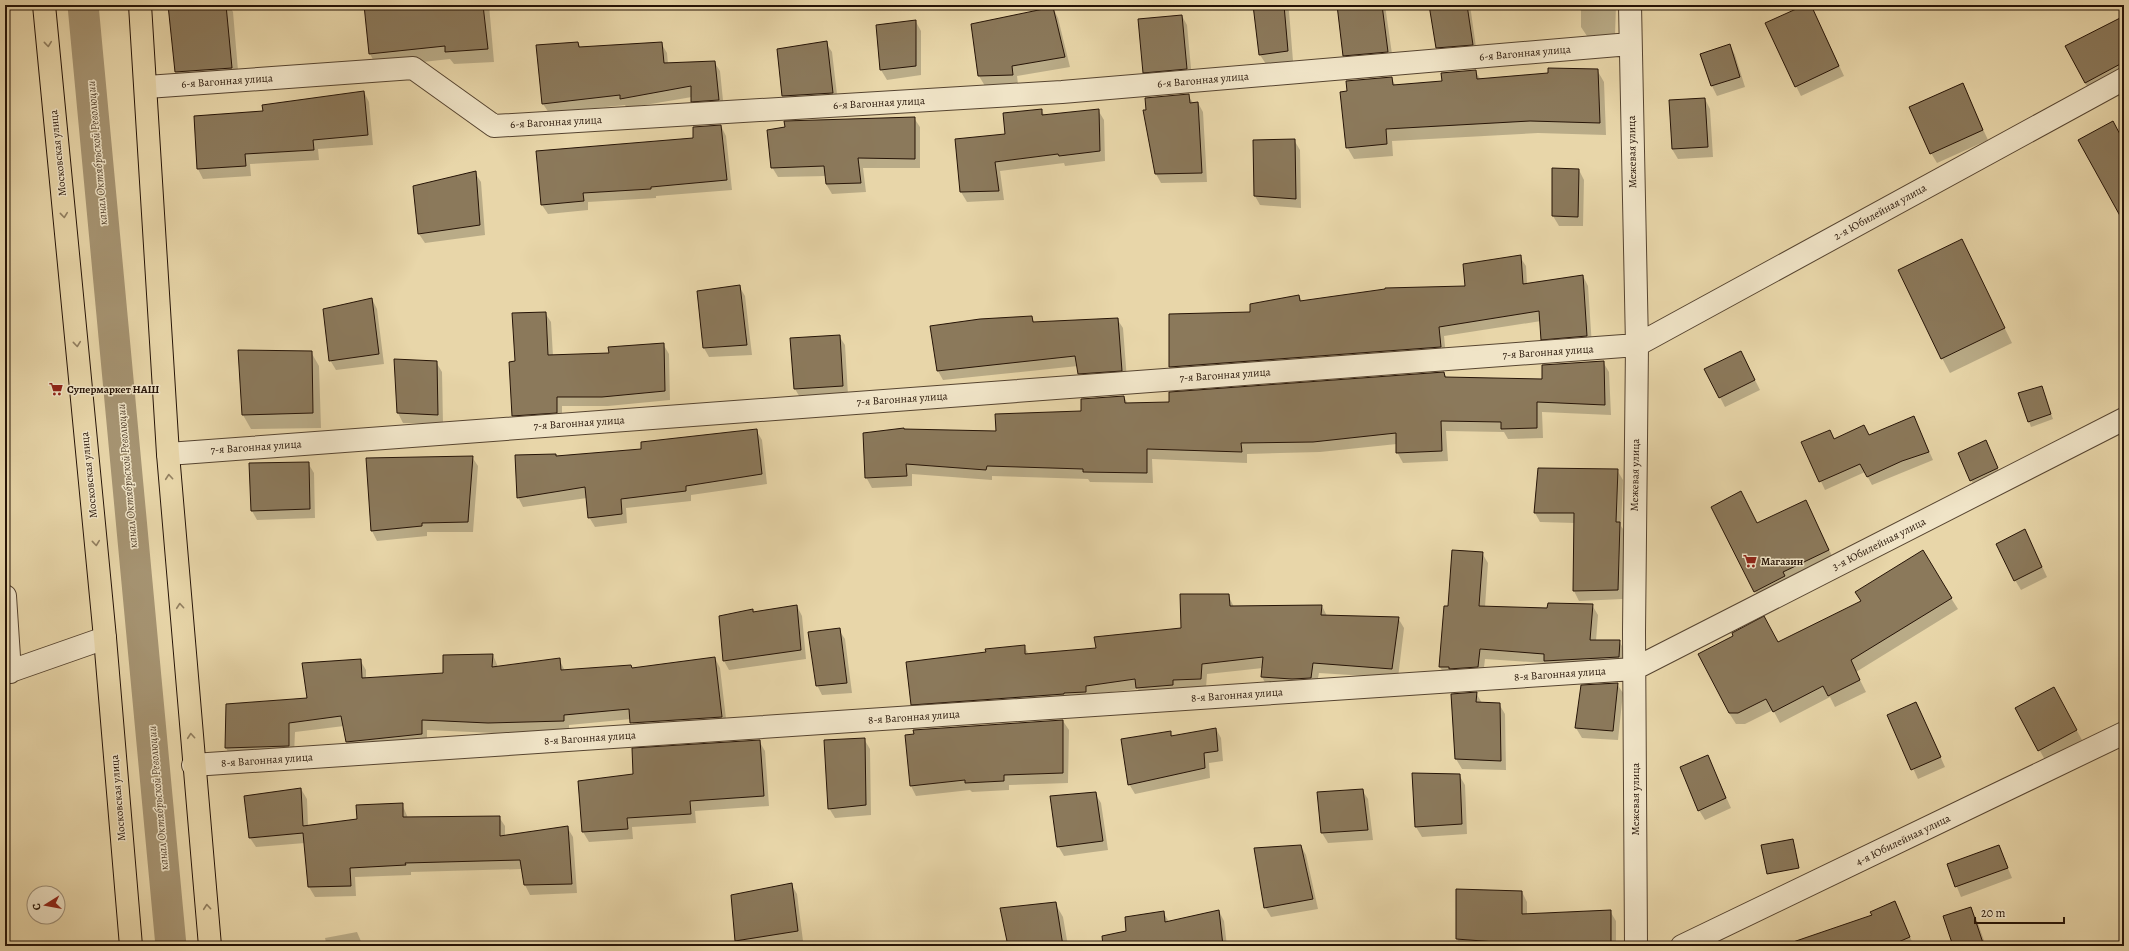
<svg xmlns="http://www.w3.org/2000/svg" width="2129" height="951" font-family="Alegreya,serif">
  <rect width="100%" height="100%" fill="#e8d6a9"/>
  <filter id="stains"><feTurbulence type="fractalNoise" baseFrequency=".005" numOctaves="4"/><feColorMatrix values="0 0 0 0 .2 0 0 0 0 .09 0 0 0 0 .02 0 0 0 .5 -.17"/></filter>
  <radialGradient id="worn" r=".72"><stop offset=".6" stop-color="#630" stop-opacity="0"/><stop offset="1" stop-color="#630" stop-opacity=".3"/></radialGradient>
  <path fill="#0003" d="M169,5H229L233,12L239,82L185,87L176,72Z
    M365,5H489L494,62L454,64L450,59L377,67L370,54Z
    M1268,5H1285L1289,11L1293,61L1266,64L1260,55Z
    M1338,5H1385L1393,61L1350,65L1344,55Z
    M1430,5H1470L1477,54L1443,57L1437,47Z
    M1581,5H1616L1615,36H1587L1581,27Z
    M1807,5H1810L1815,14L1844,76L1801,96L1796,86Z
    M1053,8L1058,18L1070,67L1017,76L1018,84L985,86L979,76L972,25Z
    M1182,16L1187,25L1192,79L1150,82L1144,72Z
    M916,22L921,31V75L887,80L881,70L877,26Z
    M2124,31V75L2091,92L2085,83Z
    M578,43L581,48L661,43L667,53L668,64L714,62L720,71L724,110L698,111L692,101V97L627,108L625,105L549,113L543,104Z
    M826,43L832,52L838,103L789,106L783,96Z
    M1730,45L1735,55L1745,87L1717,96L1712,86L1701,54Z
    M1597,70L1604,82L1606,135L1538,133L1392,141L1393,156L1354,159L1347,147L1391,78L1396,86L1443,82L1475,71L1481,80Z
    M1962,84L1988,140L1937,163L1931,153Z
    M364,92L369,102L373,145L318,149L319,160L250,164L251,176L203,179L198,169L195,117L265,112Z
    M1188,95L1193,103H1198L1203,112L1207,182L1161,183L1156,174Z
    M1705,99L1710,109L1713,157L1678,159L1672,149L1670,101Z
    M1041,110L1045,116L1098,110L1104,120L1105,161L1065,166L1064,163L1000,171L1004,200L967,202L961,192L1006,135Z
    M914,118L920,127V168H863L866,192L832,194L826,184V176L778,177L772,167Z
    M721,126L726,136L732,190L656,196V198L588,202V210L548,214L542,205L694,139Z
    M2124,129V200L2118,132Z
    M1294,140L1300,150L1301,208L1260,205L1255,196Z
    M1579,170L1584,180L1583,226H1559L1553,216Z
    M475,173L481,182L485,235L425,243L419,234Z
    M1961,240L2012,343L1950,373L1942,358Z
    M1520,257L1526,266L1527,284L1583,276L1588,286L1592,346L1547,349L1542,339L1541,321L1444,336L1446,357L1176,377L1170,367L1251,313L1299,296L1302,301L1466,287Z
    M739,286L745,296L752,355L709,357L704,348Z
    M372,299L377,309L384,364L336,370L330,360Z
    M545,313L551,322L553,356L610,354L663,344L669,354L670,400L608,406H562V422L519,425L513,416L516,362Z
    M1031,317L1035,323L1117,319L1123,328L1127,380L1085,383L1079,374L1078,366L943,380L938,371Z
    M839,336L845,345L848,395L801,399L795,389L792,339Z
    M311,352L319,366L321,428L251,429L243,415Z
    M395,360L436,362L442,372L443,424L403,423L398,413Z
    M1603,362L1609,372L1611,415L1542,412L1543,438L1508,439L1504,432L1446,431L1448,461L1403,463L1397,452V444L1320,452L1247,454V463L1152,459L1153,483L1090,482L1088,479L992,476V480L912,474V486L872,488L866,477L904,430L997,432L1082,412L1124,397L1128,404L1170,403L1444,373L1447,378L1544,380Z
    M1746,362L1760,390L1725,407L1706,370Z
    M2041,387L2053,419L2031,427L2019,394Z
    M1914,417L1933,460L1872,485L1865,472L1825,490L1803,443L1869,436Z
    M756,430L762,440L767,484L691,495V501L626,508L627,523L595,527L589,517L587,498L523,507L518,497L556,455L557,457L642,450Z
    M1988,446L2000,473L1974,485L1971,480Z
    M472,457L478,466L473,532H427V536L377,541L372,531Z
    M308,463L314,473L315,518L257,520L252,511Z
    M1617,470L1623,480L1621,526L1625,532L1623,599L1579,601L1574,591L1575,523L1540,522L1535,513Z
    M1806,501L1834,560L1760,600L1755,591L1757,524Z
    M2025,530L2047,577L2021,590L2015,580Z
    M1482,553L1488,563L1485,607L1548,609L1592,605L1598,615L1596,641H1619L1625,651L1624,667L1551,671L1546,663L1485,659L1483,676H1445L1440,667L1449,607Z
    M1228,595L1234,607L1322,606L1327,616L1398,618L1404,628L1398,678L1319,673L1316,688L1267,686L1262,677L1263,668L1207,674L1206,688L1143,698L1138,689L917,714L912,704L987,653L1024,646L1029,655L1097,649L1182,628Z
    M1951,598L1958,609L1856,672L1866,692L1835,707L1830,697L1780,723L1773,710L1745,724H1736L1729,713L1778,643Z
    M797,606L802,616L806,659L729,670L724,661L753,610L754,613Z
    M839,630L845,639L852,693L822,695L817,685Z
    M493,655L498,667L559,659L565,671L631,666L632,669L715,658L720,668L727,727L637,733L631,719L569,725V731L494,733L427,730V743L352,752L347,742L344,726L295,732L294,755L231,758L226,748L227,705L308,698L360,660L366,670V679L444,674Z
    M1617,684L1623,693L1618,740L1582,738L1576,728Z
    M1476,693L1482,703L1499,704L1505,714L1506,770L1462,769L1456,759L1452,695Z
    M2059,698L2082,740L2045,760L2017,709Z
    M1916,703L1945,767L1918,779L1889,716Z
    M1063,721L1069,730L1068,783L1009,785V790L972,792L970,790L916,796L911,786L906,736Z
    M1216,729L1221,738L1223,761L1209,763L1210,778L1135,794L1129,784L1170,732L1173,737Z
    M864,739L870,749L871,815L835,818L829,808Z
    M759,741L765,751L769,806L695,811L696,823L632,827L633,839L589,842L583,832L579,782L634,774Z
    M1708,757L1731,808L1705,820L1699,810Z
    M1459,775L1465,785L1467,834L1422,837L1416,827Z
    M301,789L307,799L308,826L358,820L402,804L408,818L499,817L505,826V836L567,827L573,837L577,893L530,895L525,885L522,869L411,872V875L355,877L356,896L315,897L309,887L305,843L256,847L250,838Z
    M1362,790L1368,799L1373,840L1328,843L1322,833Z
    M1095,793L1101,803L1108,850L1064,856L1058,846Z
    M1301,846L1306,855L1318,909L1271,917L1265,907Z
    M1999,846L2012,878L1961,897L1948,865Z
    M791,884L797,894L803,941L770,946H739L736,941Z
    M1522,892L1527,902V915L1610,911L1616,921V946H1461L1457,939Z
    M1055,903L1063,917L1068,946H1009Z
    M1895,903L1914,946H1829L1873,916Z
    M1971,908L1976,918L1986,946H1954Z
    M1219,911L1224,921L1227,946H1129L1163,912L1169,922Z
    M357,932L363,946H327L325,938Z
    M600,944L601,946H575Z"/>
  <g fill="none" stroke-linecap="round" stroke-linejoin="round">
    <path stroke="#a69472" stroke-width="31" d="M83,5L171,946"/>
  </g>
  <path fill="#8b795b" stroke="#261407" d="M168,5H226L232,68L175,72Z
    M364,5H483L488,49L445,52V46L369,54Z
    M1253,5H1284L1288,51L1259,55Z
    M1337,5H1382L1388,52L1343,56Z
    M1429,5H1467L1473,45L1436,48Z
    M1805,5H1811L1839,66L1795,87L1765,23Z
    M1053,7L1065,57L1012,66L1013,75L978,76L971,24Z
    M1182,15L1187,69L1143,73L1138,19Z
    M2124,16V62L2085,83L2065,46Z
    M916,20V66L880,70L876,25Z
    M827,41L833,93L782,96L777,49Z
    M578,42L579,47L662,42L664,63L715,61L719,100L691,102V86L620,99V95L542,104L536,45Z
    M1730,44L1740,77L1711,86L1700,54Z
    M1548,68L1598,69L1600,123L1530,121L1386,129L1387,144L1346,148L1340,92L1347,91L1346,81L1392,77L1393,85L1442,81L1441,73L1476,70L1477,79L1548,73Z
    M1963,83L1983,130L1930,154L1909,107Z
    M364,91L368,135L313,140L314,150L245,154L246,166L197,169L194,116L263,111L262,105Z
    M1189,94L1190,103L1198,102L1202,173L1155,174L1143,110H1146L1145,98Z
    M1705,98L1708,147L1672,149L1669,100Z
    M1042,109V115L1099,109L1100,151L1059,156L1058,154L995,162L999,191L960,192L955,139L1005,134L1003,113Z
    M915,117V159L858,158L861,183L826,184L824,166L771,168L767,130L785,127L784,121Z
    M2113,121L2124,142V223L2078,140Z
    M721,125L727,180L651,187V189L583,193L584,201L541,205L536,151L693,138V127Z
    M1295,139L1296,199L1254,196L1253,140Z
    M1552,168L1579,169L1578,217L1552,216Z
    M476,171L480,225L418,234L413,186Z
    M1962,239L2005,328L1941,359L1898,270Z
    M1521,255L1523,284L1583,275L1587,336L1541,340L1539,311L1439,327L1441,347L1169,367V314L1250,312V304L1299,295L1300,301L1385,289V288L1465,286L1463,264Z
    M740,285L747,345L703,348L697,291Z
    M372,298L379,354L329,361L323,309Z
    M546,312L548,355L609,353L608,347L664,343L665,391L602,397H557V413L512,416L509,362L515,361L512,313Z
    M1032,316L1033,322L1118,318L1122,371L1078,374L1075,356L937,371L930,326L980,319Z
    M840,335L843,386L794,389L790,338Z
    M238,350L312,351L313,413L242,415Z
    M1741,351L1755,380L1719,398L1704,369Z
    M394,359L437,361L438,415L397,413Z
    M1604,361L1605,405L1537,402V428L1501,429V422L1441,421L1442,451L1396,453V433L1313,442L1241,443L1242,452L1147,449V473L1083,472V469L987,466L986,470L906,464L907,476L865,478L863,433L904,428V429L996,431L995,414L1081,411V399L1124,396L1125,403L1169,402V392L1444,372L1445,377L1542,379V365Z
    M2042,386L2051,414L2028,422L2018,393Z
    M1914,416L1929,452L1902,461L1867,477L1860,464L1819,482L1801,442L1830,430L1834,439L1864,425L1869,435Z
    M757,429L762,474L686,486V491L621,499L622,514L588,518L585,487L517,498L515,455L556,454V456L641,449V442Z
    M1986,440L1998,468L1970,481L1958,453Z
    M473,456L468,522L422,523V526L371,531L366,458Z
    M309,462L310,509L251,511L249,463Z
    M1538,468L1618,469L1616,522H1620L1618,590L1573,591L1574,513H1534Z
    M1741,491L1757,523L1806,500L1829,550L1783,572L1785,576L1754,592L1711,507Z
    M2025,529L2042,567L2014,581L1996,544Z
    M1452,550L1483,552L1479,606L1547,608L1548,603L1593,604L1590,640H1620L1619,657L1544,661V654L1480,649L1478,667L1449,669V667H1439L1444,606H1448Z
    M1923,550L1952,598L1851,660L1860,680L1828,696L1823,686L1773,712L1766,699L1738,713H1729L1698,654L1733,636L1732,633L1764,616L1778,642L1861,601L1855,592Z
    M1180,594H1229L1230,606L1322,605L1321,615L1399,617L1392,669L1313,663L1311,678L1292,679L1261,677L1263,657L1202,664L1201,679L1173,680V685L1136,688L1135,679L1086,686V692L1064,693V694L911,705L906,662L986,652L985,649L1025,645V654L1096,648L1094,637L1181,628Z
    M797,605L801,650L723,661L719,616L753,609V612Z
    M840,628L847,683L816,686L808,632Z
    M493,654L492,667L560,658L561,670L631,665L632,668L715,657L722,717L630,723L629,709L564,715V721L488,723L422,720V734L346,742L341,716L289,723V746L225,748L226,704L307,698L302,663L361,659L362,678L443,673V655Z
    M1618,683L1613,731L1575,728L1581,685Z
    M2054,687L2077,730L2038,751L2015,708Z
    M1477,692L1476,702L1500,703L1501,761L1455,759L1451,694Z
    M1916,702L1941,757L1911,770L1887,715Z
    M1063,720V773L1004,775V781L965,783V780L910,786L905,735L914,734L913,730Z
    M1216,728L1218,751L1204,753L1205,768L1128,785L1121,739L1171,731V736Z
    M865,738L866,805L828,809L824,740Z
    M760,740L764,796L690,801L691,814L627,818L628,829L582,832L578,781L633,774L632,748Z
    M1708,755L1726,798L1698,811L1680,767Z
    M1412,773L1460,774L1462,824L1415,827Z
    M301,788L303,826L357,819L356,805L403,803V817L500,816V836L568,826L572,884L524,885L520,860L405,863L406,865L350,868L351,886L308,887L303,833L249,838L244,796Z
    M1363,789L1368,830L1321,833L1317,792Z
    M1096,792L1103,841L1057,847L1050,796Z
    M1793,839L1799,868L1767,874L1761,845Z
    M1301,845L1313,899L1264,908L1254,848Z
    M1999,845L2008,868L1955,887L1947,864Z
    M792,883L798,931L735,941L731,895Z
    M1456,889L1522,891V914L1611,910V946H1549L1456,939Z
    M1895,901L1910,937L1889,946H1794L1793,942L1872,915L1870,912Z
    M1056,902L1063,946H1008L1000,908Z
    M1971,907L1984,946H1953L1943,916Z
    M1219,910L1223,946H1103L1102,936L1126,931L1125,917L1164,911L1165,922Z"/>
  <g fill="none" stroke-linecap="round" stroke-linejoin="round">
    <defs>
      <path id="minor" d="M1630,5L1637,345L1634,632L1636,946
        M147,87L413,68L494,126L1062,92L1630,44
        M168,454L1637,345L2124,79
        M5,596L10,672
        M5,673L105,638
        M193,765L1634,669L2124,419
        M1682,946L2124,733"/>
      <path id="major" d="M44,5L105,638L131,946
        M140,5L168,454L210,946"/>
    </defs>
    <use href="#minor" stroke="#564430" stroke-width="24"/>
    <use href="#major" stroke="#261407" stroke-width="24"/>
    <use href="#minor" stroke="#f0e4c7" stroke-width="22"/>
    <use href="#major" stroke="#e8d6a9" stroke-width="22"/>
  </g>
  <defs><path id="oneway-chevron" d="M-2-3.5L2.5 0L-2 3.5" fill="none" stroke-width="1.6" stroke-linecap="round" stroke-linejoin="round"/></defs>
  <g stroke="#917f60">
    <use href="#oneway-chevron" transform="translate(48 44) rotate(84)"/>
    <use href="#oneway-chevron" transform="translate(64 215) rotate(84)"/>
    <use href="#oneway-chevron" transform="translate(77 344) rotate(84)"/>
    <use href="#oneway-chevron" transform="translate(169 477) rotate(-95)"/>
    <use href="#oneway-chevron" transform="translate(96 543) rotate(84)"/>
    <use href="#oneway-chevron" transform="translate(180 606) rotate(-95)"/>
    <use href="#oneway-chevron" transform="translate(191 736) rotate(-95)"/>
    <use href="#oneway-chevron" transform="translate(207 907) rotate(-95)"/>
  </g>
  <defs>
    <symbol id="supermarket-bare" viewBox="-9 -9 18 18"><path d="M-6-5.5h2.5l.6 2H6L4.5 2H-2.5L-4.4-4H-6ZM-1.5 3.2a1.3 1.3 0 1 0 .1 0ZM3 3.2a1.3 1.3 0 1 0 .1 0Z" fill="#8f2418" stroke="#f0e4c7" stroke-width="2.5" paint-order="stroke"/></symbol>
  </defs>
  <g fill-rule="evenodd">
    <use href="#supermarket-bare" x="46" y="379" width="20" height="20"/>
    <use href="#supermarket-bare" x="1740" y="551" width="20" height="20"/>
  </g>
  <g text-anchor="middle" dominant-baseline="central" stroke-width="3" stroke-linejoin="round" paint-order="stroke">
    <g font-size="11" fill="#261407" stroke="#f0e4c7">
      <text transform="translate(1525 53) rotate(-5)">6-я Вагонная улица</text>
      <text transform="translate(1203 80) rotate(-5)">6-я Вагонная улица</text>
      <text transform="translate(227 81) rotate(-4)">6-я Вагонная улица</text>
      <text transform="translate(879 103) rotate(-3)">6-я Вагонная улица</text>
      <text transform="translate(556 122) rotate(-3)">6-я Вагонная улица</text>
      <text transform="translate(1632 152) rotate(-91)">Межевая улица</text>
      <text transform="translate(58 153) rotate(-96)">Московская улица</text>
      <text transform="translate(1880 212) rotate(-29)">2-я Юбилейная улица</text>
      <text transform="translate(1548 352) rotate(-4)">7-я Вагонная улица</text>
      <text transform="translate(1225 375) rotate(-4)">7-я Вагонная улица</text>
      <text transform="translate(902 399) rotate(-4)">7-я Вагонная улица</text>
      <text transform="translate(579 423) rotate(-4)">7-я Вагонная улица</text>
      <text transform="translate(256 447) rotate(-4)">7-я Вагонная улица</text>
      <text transform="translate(89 475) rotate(-96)">Московская улица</text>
      <text transform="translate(1635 475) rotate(-89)">Межевая улица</text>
      <text transform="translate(1879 544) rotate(-27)">3-я Юбилейная улица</text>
      <text transform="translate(1560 674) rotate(-4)">8-я Вагонная улица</text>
      <text transform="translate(1237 695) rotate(-4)">8-я Вагонная улица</text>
      <text transform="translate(914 717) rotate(-4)">8-я Вагонная улица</text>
      <text transform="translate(590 738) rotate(-4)">8-я Вагонная улица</text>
      <text transform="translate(267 760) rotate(-4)">8-я Вагонная улица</text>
      <text transform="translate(118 798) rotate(-95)">Московская улица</text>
      <text transform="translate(1635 799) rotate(-90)">Межевая улица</text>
      <text transform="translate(1903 840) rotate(-26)">4-я Юбилейная улица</text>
    </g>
    <g font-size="11" font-weight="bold" fill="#261407" stroke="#f0e4c7" text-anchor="start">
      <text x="67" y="389">Супермаркет НАШ</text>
      <text x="1761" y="561">Магазин</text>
    </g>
    <g font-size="12" font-style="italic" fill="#594732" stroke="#f0e4c7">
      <text transform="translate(97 153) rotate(-95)">канал Октябрьской Революции</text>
      <text transform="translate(127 476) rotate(-95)">канал Октябрьской Революции</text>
      <text transform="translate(158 798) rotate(-95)">канал Октябрьской Революции</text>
    </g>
  </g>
  <rect width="2129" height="951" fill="none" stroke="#e8d6a9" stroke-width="20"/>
  <rect x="6" y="6" width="2117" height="939" fill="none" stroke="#261407" stroke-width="2"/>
  <rect x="10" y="10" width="2109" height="931" fill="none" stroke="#261407"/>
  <g transform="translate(46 905) rotate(259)"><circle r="19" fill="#f0e4c7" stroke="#9f917a"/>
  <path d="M0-3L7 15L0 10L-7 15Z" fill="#8f2418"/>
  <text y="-6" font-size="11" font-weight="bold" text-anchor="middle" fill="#261407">С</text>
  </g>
  <path d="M1975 917v6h89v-6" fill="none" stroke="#261407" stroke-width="2"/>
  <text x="1981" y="917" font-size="12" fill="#261407" stroke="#f0e4c7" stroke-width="3" paint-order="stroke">20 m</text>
  <rect width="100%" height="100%" filter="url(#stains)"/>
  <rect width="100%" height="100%" fill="url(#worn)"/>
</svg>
